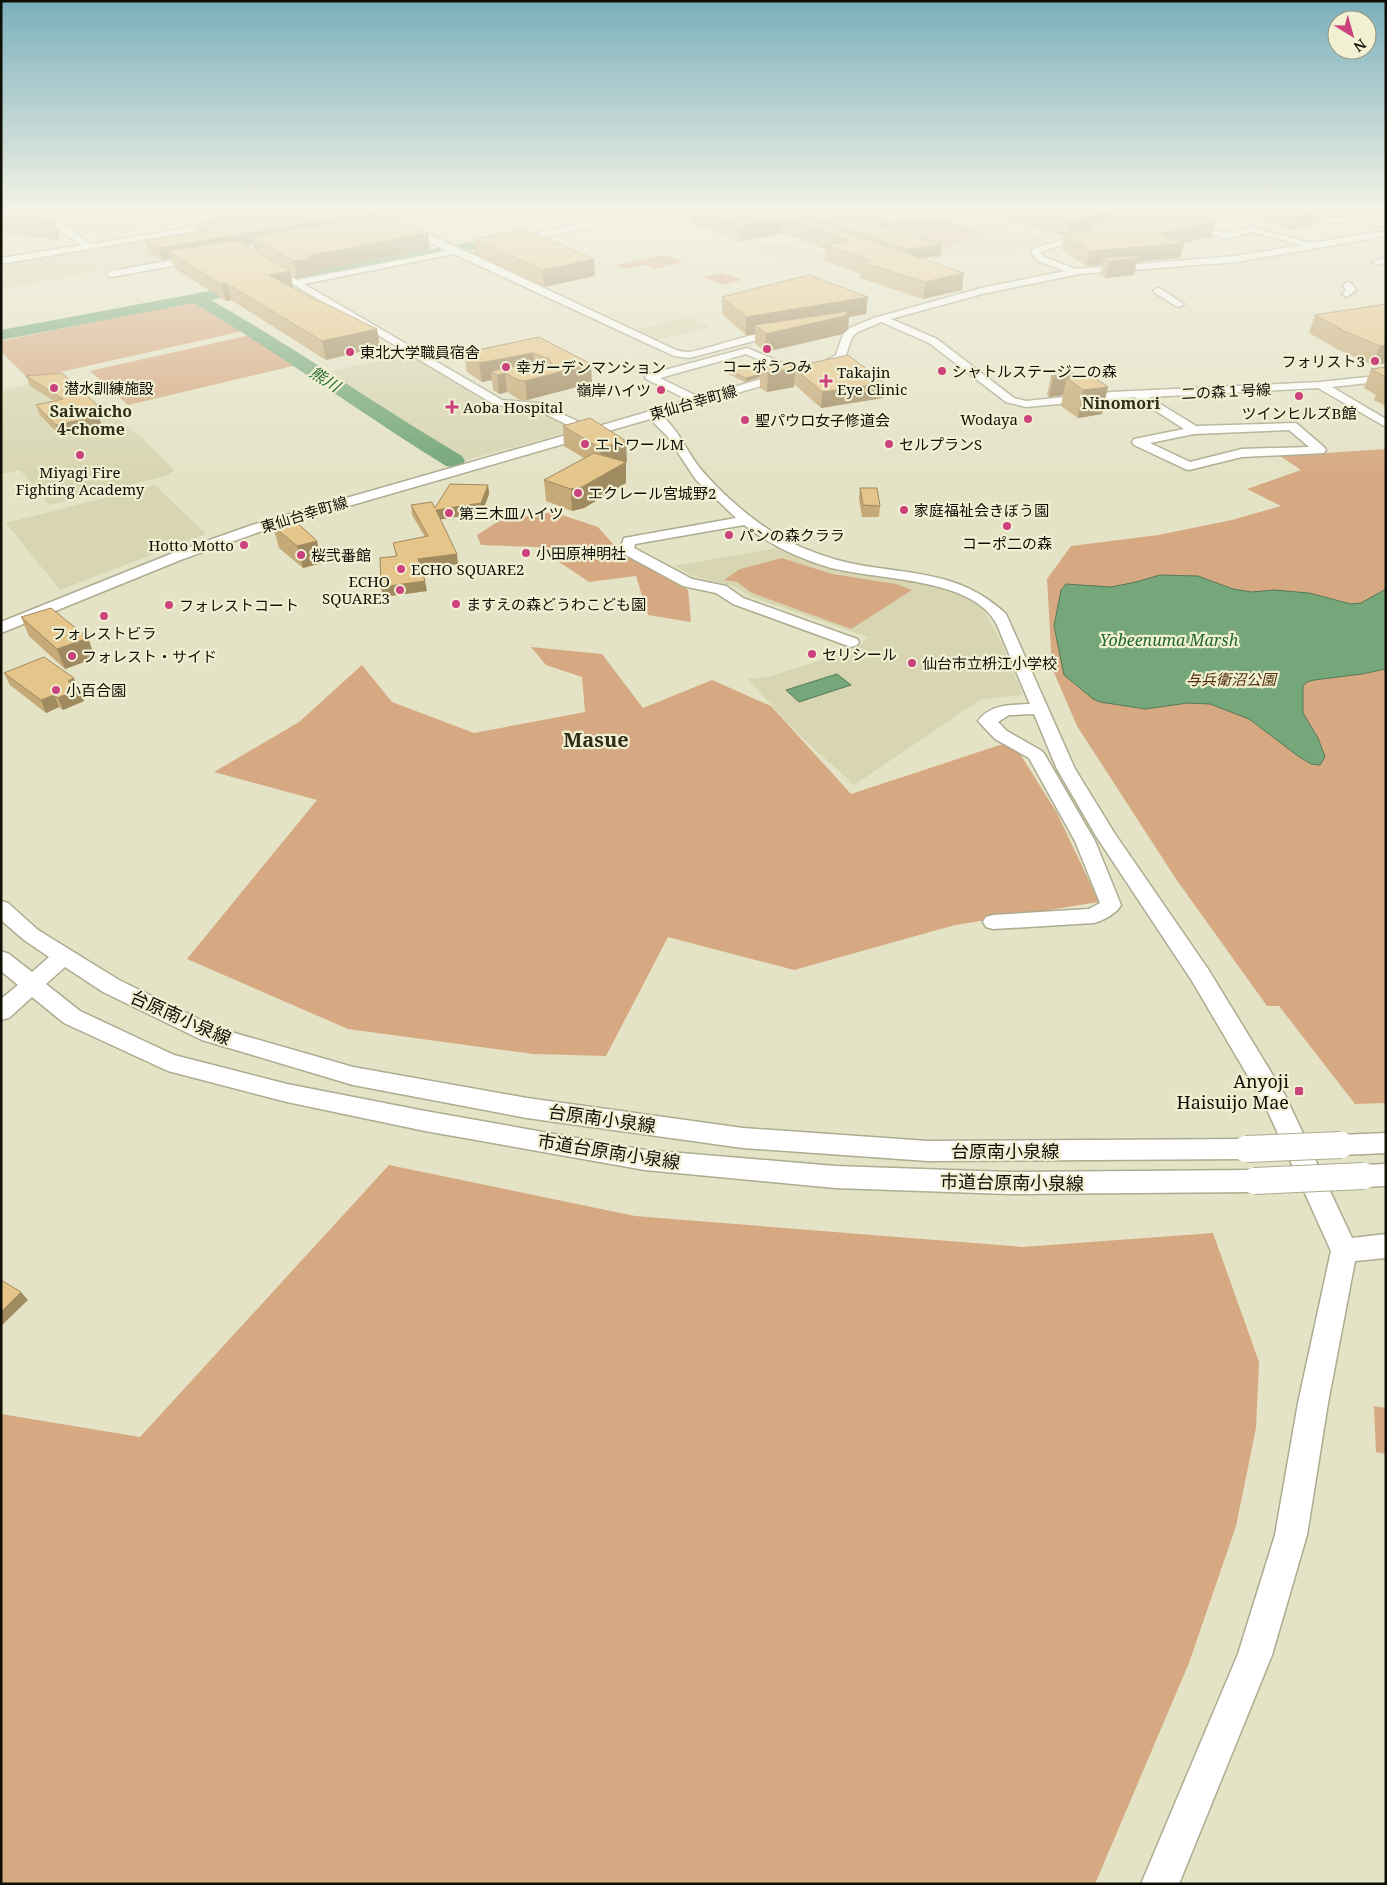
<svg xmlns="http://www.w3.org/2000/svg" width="1387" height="1885" font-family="'Noto Serif','Noto Sans JP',serif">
  <rect width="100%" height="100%" fill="#e4e3c6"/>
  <path fill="#d8d6b2" d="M121,209H222L233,215L103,236L97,233L78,236L54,220Z
    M373,209H468L399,221Z
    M1295,209H1348L1361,213L1352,218L1315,217Z
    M945,213L958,219L981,216L1058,243L1033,249L1034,251H1019L987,256L953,257L903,241L867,224L896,218Z
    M383,224L110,273L106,270L1,289V264L202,230Z
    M780,242L801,249L807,248L831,256L793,264L751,248Z
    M687,317L710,327L653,341L631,331Z
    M409,354L502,405L535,408L575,430L460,462L323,373Z
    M52,379L79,388L143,439L174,470L169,475L49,505L20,470L1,474V390Z
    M155,485L206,534L60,590L6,523Z
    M777,548L837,571L942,586L965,594L980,604L1003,645L1023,695L980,700L854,785L796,732L748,679L771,676L856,649L868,637L749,596L733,586L693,576L673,566Z"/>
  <path fill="#d6a982" d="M913,218L950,221L990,235L944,247L883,224Z
    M665,255L684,262L654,269L645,265L626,269L615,265Z
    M722,273L742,280L723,285L703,277Z
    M198,301L243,331L29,379L1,352V341Z
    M255,334L301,364L128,405L90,371Z
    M1138,397L1148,406L1129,409L1111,398Z
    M1386,449V1103L1355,1104L1279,1006H1267L1176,879L1077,726L1052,668L1047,579L1071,546L1158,535L1232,520L1281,506L1247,489L1301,470L1280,456Z
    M553,512L598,527L620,552L664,573L688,590L691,622L648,615L636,576L589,582L537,547L481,545L477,535L499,521Z
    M782,558L832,574L896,584L912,590L851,629L752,593L737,582L724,580L740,569Z
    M531,647L602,654L643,708L712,680L771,706L851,794L1012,741L1057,813L1099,902L955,925L794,970L668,937L606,1056L533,1054L348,1029L187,959L317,800L214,772L299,722L362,665L392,702L474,733L585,712L582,677L546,665Z
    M389,1165L635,1216L1023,1247L1213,1233L1259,1362L1256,1428L1236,1526L1189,1663L1095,1884H1V1414L140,1437Z
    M1374,1406L1386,1408V1454L1376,1452Z"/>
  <path fill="#75a77a" stroke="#577957" d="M1160,575L1198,576L1233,589L1252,592L1274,590L1309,593L1351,604L1361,603L1386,589V669L1362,674L1314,680L1307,682L1303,686V713L1318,738L1325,757L1320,765L1311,764L1298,756L1249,719L1210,704L1188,703L1145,709L1100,702L1093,699L1064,675L1054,626L1061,590L1066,584L1111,587L1136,582Z
    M837,674L851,685L799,702L786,690Z"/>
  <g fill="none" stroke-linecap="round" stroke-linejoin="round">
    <path fill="#75a77a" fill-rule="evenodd" d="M523,232L528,233L530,236L528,239L211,300C297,349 377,406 462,456L465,461L462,466L454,467L446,466C361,413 280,354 194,303L1,340V330Z"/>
    <defs>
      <path id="minor" d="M31,209H41L90,244L224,222L228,224L224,226L1,264V258L81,245Z
        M360,209H371L461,249L676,350C680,351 684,352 688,352C707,351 776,322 789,334L784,337L758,340L689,358L674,356L454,254L304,284L502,400L539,403L592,428L688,400L646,379L645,377L646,375L747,348L797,369L823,362L836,355L843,334L850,328L874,318L981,288L1065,271L1038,261L1031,252L1034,248L1087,233L1094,235L1040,252L1044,257L1076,269L1236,256L1301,245L1252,232L1226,239L1181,227V223H1184L1226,233L1252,227L1311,243L1386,231V236L1236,262L1079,274L982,294L891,319L937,339L1014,398L1026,401L1112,392L1320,382L1386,375V381L1332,387L1386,419V427L1318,388L1149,397L1196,426L1296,423L1324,447L1326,450L1324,453L1242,457L1189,470L1185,469L1134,445L1132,442L1134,439L1184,429L1134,397L1026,407L1006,402L929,343L881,322L858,332L852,337L845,358L831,366L661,415C678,429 686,450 699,467C721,494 756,524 786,540C808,551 830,559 854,564C912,575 960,571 1006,614L1075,769L1115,834L1208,969L1285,1095L1352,1238L1386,1234V1258L1355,1261L1328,1403L1307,1535L1272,1655L1179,1884H1141L1238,1654L1275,1535L1298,1403L1331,1251L1265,1105L1192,981L1096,836L1057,769L1034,714L1009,715L998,722L1007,731L1042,751L1045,755L1095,841L1121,905C1116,914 1104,920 1094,923L993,929L986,927L983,922L986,917L993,915L1089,909L1100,903L1075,841L1029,758L995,739L978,721C990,704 1012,705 1030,704C1021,684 1013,664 1005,644C1001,636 999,627 994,620C968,577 873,580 828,567C798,558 769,544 744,525L635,544L634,548L692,579L726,586L743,598L857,639L859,642L857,645L851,647L733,604L716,593L683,586L622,553L620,550L624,538L736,518L696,480L667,436L650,419L262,531L183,559L1,633V622L173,553L252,525L580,431L533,408L495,405L264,267L265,265H271L297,280L447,251ZM746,354L786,372L699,397L660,378ZM1289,430L1309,447L1242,449L1190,462L1150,443L1194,434Z
        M661,209H678L510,244L506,241L510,238Z
        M882,209H902L839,221L835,219L839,217Z
        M1156,209H1176L1150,215L1134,221L1130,219L1145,211Z
        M1288,209C1300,209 1311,214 1323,216C1344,219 1365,218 1386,222V227C1357,221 1311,227 1288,209Z
        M282,241L286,244L285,246L111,277L106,274L111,271Z
        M1383,258L1386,259V263L1377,265L1373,262Z
        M1348,282L1351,283L1356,290L1347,297L1342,294L1346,290L1343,285Z
        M1158,288L1161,289L1184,304L1179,307L1176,306L1155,293L1153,291Z
        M1,901L8,903L38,930L119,980L217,1028L353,1067L527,1098L743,1128L928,1141L1246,1139L1255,1142L1258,1149L1255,1156L1246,1159L928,1161L743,1148L527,1118L353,1085L202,1040L103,992L65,967L46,984L80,1011L174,1055L287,1084L425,1111L645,1150L835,1166L1009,1172L1254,1170L1263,1173L1267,1181L1263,1189L1254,1192L1009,1194L835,1188L645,1170L425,1131L287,1102L168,1071L64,1023L32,997L9,1018L1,1020V999L18,985L1,971V951L9,954L32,972L49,957L24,940L1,920Z
        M1386,1133V1153L1341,1155L1332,1152L1329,1145L1332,1138L1341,1135Z
        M1386,1164V1186L1364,1187L1355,1184L1351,1176L1355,1168L1364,1165Z"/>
    </defs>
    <use href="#minor" stroke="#adab90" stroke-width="3"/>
    <use href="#minor" fill="#fff" fill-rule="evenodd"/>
    <defs>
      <path id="minor-bridge" d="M1246,1149L1341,1145
        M1254,1181L1364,1176"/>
    </defs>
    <use href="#minor-bridge" stroke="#adab90" stroke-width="28" stroke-linecap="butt"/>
    <use href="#minor-bridge" stroke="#fff" stroke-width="26"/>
  </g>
  <path fill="#c5a976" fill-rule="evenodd" d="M1,209L50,215L53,216L59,235L58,240L1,233Z
    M133,209H173L142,214Z
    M691,209H845V211L865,210V214L888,228L941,256L921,258L962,290L923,299L860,278V273L824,261L825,249L781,233L740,242L691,223Z
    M971,209H1118L1116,220L1211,237L1184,243L1180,258L1137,262L1134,275L1105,278L1100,274L1102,265L1087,266L1061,249L1063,236Z
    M1232,209H1323L1319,222L1291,230Z
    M268,212L377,215L428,233L430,249L314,272V275L297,278L291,274L293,288L317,301L377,329L380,347L326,360L231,300L226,301L174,268L171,259L162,260L149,253L146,241L197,233L195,224ZM252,244L254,250L246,246Z
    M474,239L595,276L544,287L475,255Z
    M722,297L866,314L849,317L848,329L843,334L765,352L755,343V334L746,335L722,314Z
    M1386,304V363L1373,365L1337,349L1309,333L1315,315Z
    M539,337L592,383L527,400H520L507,392L499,394L493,390L492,380L482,382L467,372L464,353Z
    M793,367L883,398L821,408L794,384V387L767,392L760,388V377L745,382L728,374V370Z
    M1386,367V406L1374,400L1376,395L1364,388L1371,369Z
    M26,376L98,406L102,416L99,417L102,426L60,436L40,415L36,405L54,401L30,386Z
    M1051,376L1076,377L1102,414L1078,418L1061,406L1063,395L1049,397L1047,395Z
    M563,426L627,462H625L626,483L584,508L572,511L546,501L544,480L584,458L564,446Z
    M488,485L489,494L482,513L440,519L458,564L421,569L427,591L383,597L396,556L393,543L425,537L412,515L411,505L435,508Z
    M860,488L880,506L879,517H862L859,499Z
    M273,526L322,563L303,568L279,548Z
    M21,617L88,638L95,658L65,669L29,636Z
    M4,673L77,687L79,688L84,701L63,710L59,707L46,713L10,685Z"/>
  <path fill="#a08a60" d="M48,209L52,221L53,216L59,235L58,240L52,221L39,211Z
    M140,209H173L142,214Z
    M796,209H845V213L812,217V219L795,222Z
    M1118,209L1115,225L1087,227L1086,232L1067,237L1070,221Z
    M1316,209H1323L1319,222L1291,230L1296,215Z
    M376,212L378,223L251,237L252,244L179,257L169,251L171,259L162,260L158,248Z
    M782,218L781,233L740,242V226Z
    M888,222L887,232L876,225Z
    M1215,222L1211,237L1180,243H1184L1180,258L1137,262L1134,275L1105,278L1109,261L1103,258L1102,265L1087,266L1090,251L1160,234Z
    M428,233L430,249L314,272V275L297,278L294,261L307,256Z
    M942,245L941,256L906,260L907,249Z
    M594,259L595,276L544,287L543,270Z
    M290,271L293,288L273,292L269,275Z
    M964,273L962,290L923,299L925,282Z
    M226,283L231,300L226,301L221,284Z
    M868,297L866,314L849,317L848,329L843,334L765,352L766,334L755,325V334L746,335V317Z
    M377,329L380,347L326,360L322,341Z
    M1386,345V363L1373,365L1380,346Z
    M533,353L535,371L505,373L507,392L499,394L497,375L491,371L492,380L482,382L479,363Z
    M591,364L592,383L527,400L525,381Z
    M795,368L794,387L767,392L768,373Z
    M761,374L760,377L745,382L746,378Z
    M1076,375L1074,384L1067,378L1063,395L1049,397L1053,377Z
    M885,383L883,398L821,408L822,392Z
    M1108,387L1102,414L1078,418L1083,390Z
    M98,406L102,416L99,417L102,426L60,436L56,425L91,408Z
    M626,441L627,462L601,469L600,448Z
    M626,462V483L584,508L572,511L571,489Z
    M488,485L489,494L482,513L437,520L436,510Z
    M317,541L322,563L303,568L297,546Z
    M457,554L458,564L420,569L418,559Z
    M425,581L427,591L383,597L381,587Z
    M88,638L95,658L65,669L57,649Z
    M74,678L78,689L79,688L84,701L63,710L58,698L68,681Z
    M54,695L59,707L46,713L41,700Z
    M21,1292L28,1300L1,1326V1312Z"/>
  <path fill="#e5c589" stroke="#a08a60" d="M1,209H48L39,211L53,216L52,221L1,215Z
    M268,209H371L376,212L158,248L146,241L207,231L195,224L268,212Z
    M694,209H778L964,273L925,282L861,262L870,260L825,245L848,240L782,218L740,226Z
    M856,209H862L865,210L859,212L888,222L876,225L942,245L907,249L812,217Z
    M1027,209H1117L1070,221Z
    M1143,209H1153L1215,222L1160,234L1184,243L1175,244L1090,251L1063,234L1092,229L1087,227L1137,214Z
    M1280,209H1316L1296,215Z
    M384,214L428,233L307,256L311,258L294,261L251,237Z
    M524,229L594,259L543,270L474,239Z
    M236,240L290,271L269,275L317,301H320L377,329L322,341L226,283L221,284L169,251Z
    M1134,256L1138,258L1109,261L1103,258Z
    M809,275L868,297L746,317L722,297Z
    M1386,304V345L1380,346L1344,331L1315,315Z
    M849,311L844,316L766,334L755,325Z
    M539,337L591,364L525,381L518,380L505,373L497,375L491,371L531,363L540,367H548L552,364L549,359L533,353L479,363L464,353Z
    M848,355L885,383L822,392L793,367Z
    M783,363L795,368L768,373L761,369Z
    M752,364L762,369H761V374L746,378L728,370Z
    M1386,367V377L1371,369Z
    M62,373L98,406L91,408L98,416L56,425L36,405L63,399L26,376Z
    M1073,373L1076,375L1053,377L1051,376Z
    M1092,376L1108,387L1083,390L1067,378Z
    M590,418L626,441L600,448L563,426Z
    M594,453L626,462L582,487L571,489L544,480Z
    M450,484L488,485L481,503L436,510L457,554L418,559L425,581L381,587L380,558L397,556L393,543L428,536L411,505L432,502L435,508Z
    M860,488H877L880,506L863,505Z
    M294,520L317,541L297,546L273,526Z
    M51,608L88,638L57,649L21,617Z
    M44,657L74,678L68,681L79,688L58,698L54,695L41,700L4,673Z
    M1,1280L21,1292L1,1312Z"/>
  <linearGradient id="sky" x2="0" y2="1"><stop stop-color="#7aafbc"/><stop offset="0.44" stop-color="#f3f2e5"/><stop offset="1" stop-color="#f3f2e5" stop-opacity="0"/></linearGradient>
  <rect width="1387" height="473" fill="url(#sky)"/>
  <g fill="#cb427d" stroke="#f2f0d3" stroke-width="2">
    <circle cx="767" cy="349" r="5"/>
    <circle cx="350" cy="352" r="5"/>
    <circle cx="1375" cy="361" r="5"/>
    <circle cx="506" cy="367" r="5"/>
    <circle cx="942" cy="371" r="5"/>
    <path d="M823.5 373.5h5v5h5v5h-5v5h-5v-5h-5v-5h5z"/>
    <circle cx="54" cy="388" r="5"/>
    <circle cx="661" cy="390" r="5"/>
    <circle cx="1299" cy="396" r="5"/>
    <path d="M449.5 399.5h5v5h5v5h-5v5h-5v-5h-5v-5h5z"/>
    <circle cx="1028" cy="419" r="5"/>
    <circle cx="745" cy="420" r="5"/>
    <circle cx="585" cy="444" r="5"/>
    <circle cx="889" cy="444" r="5"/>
    <circle cx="80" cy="455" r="5"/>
    <circle cx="578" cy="493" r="5"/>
    <circle cx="904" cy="510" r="5"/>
    <circle cx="449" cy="513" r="5"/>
    <circle cx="1007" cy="526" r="5"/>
    <circle cx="729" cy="535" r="5"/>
    <circle cx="244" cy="545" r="5"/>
    <circle cx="526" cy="553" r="5"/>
    <circle cx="301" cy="555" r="5"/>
    <circle cx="401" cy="569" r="5"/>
    <circle cx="400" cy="590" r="5"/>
    <circle cx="456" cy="604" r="5"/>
    <circle cx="169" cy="605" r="5"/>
    <circle cx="104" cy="616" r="5"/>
    <circle cx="812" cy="654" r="5"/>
    <circle cx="72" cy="656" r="5"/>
    <circle cx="912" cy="663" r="5"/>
    <circle cx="56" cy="690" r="5"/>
    <rect x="1294" y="1086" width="10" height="10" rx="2.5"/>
  </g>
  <g text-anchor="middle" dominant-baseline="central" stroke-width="4.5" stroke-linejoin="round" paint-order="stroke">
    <g font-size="15" fill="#100f06" stroke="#f2f0d3" text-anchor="start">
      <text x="360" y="352">東北大学職員宿舎</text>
      <text x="1365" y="361" text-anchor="end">フォリスト3</text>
      <text x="767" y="366" text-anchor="middle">コーポうつみ</text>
      <text x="516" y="367">幸ガーデンマンション</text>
      <text x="952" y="371">シャトルステージ二の森</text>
      <text x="837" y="372">Takajin<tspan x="837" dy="17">Eye Clinic</tspan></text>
      <text x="64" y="388">潜水訓練施設</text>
      <text x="651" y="390" text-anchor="end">嶺岸ハイツ</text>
      <text x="463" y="407">Aoba Hospital</text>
      <text x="1299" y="413" text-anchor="middle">ツインヒルズB館</text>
      <text x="1018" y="419" text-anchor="end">Wodaya</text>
      <text x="755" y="420">聖パウロ女子修道会</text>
      <text x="595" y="444">エトワールM</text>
      <text x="899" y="444">セルプランS</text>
      <text x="80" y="472" text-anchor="middle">Miyagi Fire<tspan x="80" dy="17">Fighting Academy</tspan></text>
      <text x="588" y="493">エクレール宮城野2</text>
      <text x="914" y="510">家庭福祉会きぼう園</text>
      <text x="459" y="513">第三木皿ハイツ</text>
      <text x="739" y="535">パンの森クララ</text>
      <text x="1007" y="543" text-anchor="middle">コーポ二の森</text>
      <text x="234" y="545" text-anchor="end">Hotto Motto</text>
      <text x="536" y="553">小田原神明社</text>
      <text x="311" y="555">桜弐番館</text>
      <text x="411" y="569">ECHO SQUARE2</text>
      <text x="390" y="581" text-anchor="end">ECHO<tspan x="390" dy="17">SQUARE3</tspan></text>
      <text x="466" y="604">ますえの森どうわこども園</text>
      <text x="179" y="605">フォレストコート</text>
      <text x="104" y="633" text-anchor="middle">フォレストビラ</text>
      <text x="822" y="654">セリシール</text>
      <text x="82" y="656">フォレスト・サイド</text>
      <text x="922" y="663">仙台市立枡江小学校</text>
      <text x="66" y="690">小百合園</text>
    </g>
    <g font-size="15" fill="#100f06" stroke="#f2f0d3">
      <text transform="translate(1226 391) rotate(-3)">二の森１号線</text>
      <text transform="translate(693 402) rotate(-16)">東仙台幸町線</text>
      <text transform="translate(304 514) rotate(-17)">東仙台幸町線</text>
    </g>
    <g font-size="15" font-style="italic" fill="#502d09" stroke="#f2f0d3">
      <text x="1231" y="679">与兵衛沼公園</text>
    </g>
    <g font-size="16" font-style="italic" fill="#1f682e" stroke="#f2f0d3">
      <text transform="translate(325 379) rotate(32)">熊川</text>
      <text x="1169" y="640">Yobeenuma Marsh</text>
    </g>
    <g font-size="16" font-weight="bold" fill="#2f2d16" stroke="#f2f0d3">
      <text x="1121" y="403">Ninomori</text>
    </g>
    <g font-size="16" font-weight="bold" fill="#2f2d16" stroke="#f2f0d3">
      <text x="91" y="411">Saiwaicho<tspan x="91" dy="18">4-chome</tspan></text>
    </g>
    <g font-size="18" fill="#100f06" stroke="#f2f0d3">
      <text transform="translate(181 1017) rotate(24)">台原南小泉線</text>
      <text transform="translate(602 1118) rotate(8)">台原南小泉線</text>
      <text transform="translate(609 1151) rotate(9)">市道台原南小泉線</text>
      <text x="1005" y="1151">台原南小泉線</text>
      <text transform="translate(1012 1182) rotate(1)">市道台原南小泉線</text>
    </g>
    <g font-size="18" fill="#100f06" stroke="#f2f0d3" text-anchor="end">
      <text x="1289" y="1081">Anyoji<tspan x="1289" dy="21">Haisuijo Mae</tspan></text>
    </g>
    <g font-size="20" font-weight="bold" fill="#2f2d16" stroke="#f2f0d3">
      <text x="596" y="739">Masue</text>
    </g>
  </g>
  <rect width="1387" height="1885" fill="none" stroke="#100f06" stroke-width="5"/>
  <g transform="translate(1352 35) rotate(143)"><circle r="24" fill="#f2f0d3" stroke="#989681"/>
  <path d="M0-4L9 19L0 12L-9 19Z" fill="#cb427d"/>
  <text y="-8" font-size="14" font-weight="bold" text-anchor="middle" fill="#100f06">N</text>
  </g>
</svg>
